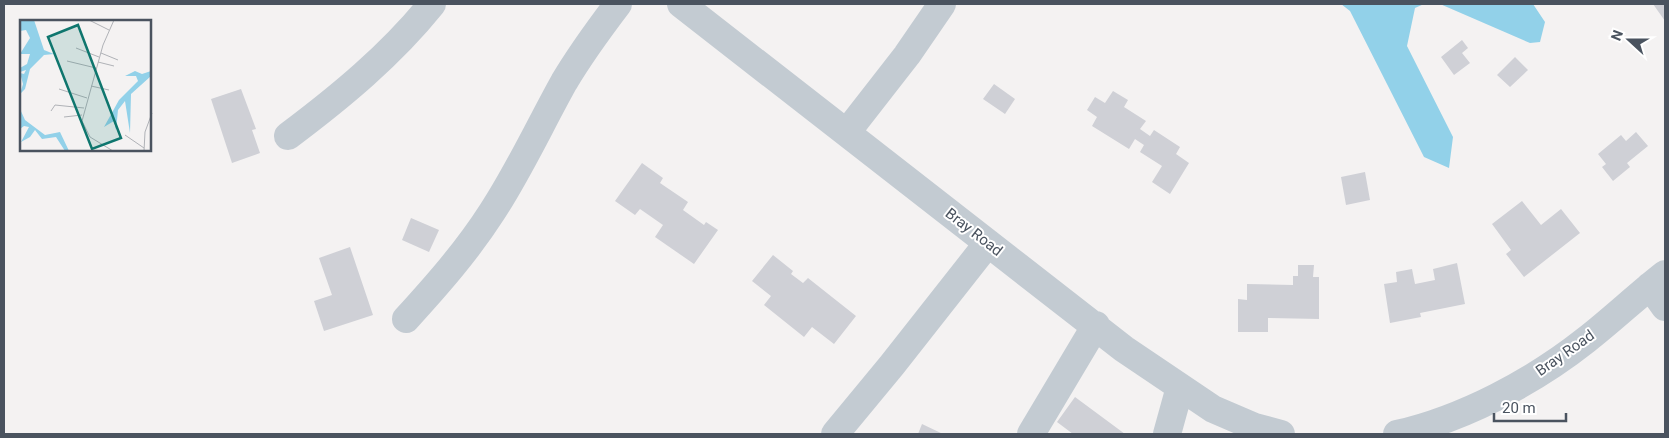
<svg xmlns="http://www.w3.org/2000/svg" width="1669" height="438" font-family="Roboto,sans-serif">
  <rect width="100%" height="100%" fill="#f4f2f2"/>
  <path fill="#92d1e9" d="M1341,4H1424L1415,8L1407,46L1453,137L1449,168L1424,157L1350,11Z
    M1440,4H1533L1545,22L1540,42L1530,43Z"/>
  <path fill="#cfd0d6" d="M1653,4H1665V21Z
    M1462,40L1468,48L1462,53L1470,63L1454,75L1441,57Z
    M1515,57L1528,70L1510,87L1497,75Z
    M994,84L1015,99L1005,114L983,99Z
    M241,89L256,129L252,130L260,153L232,163L211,99Z
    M1113,91L1128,100L1124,107L1146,121L1140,129L1150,136L1154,130L1180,147L1176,154L1189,163L1170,194L1152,182L1162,166L1140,152L1144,145L1135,139L1129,149L1092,126L1097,117L1087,110L1095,97L1105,103Z
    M1636,132L1648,146L1627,163L1630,167L1613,181L1602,167L1606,164L1598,154L1621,135L1626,141Z
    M642,163L663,178L660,183L688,202L683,210L704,225L706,222L718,230L694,264L655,237L663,225L640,209L635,215L615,201Z
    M1365,172L1370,200L1346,205L1341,177Z
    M1522,201L1541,225L1561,209L1580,233L1524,277L1506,254L1511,250L1492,224Z
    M411,218L439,230L429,252L402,240Z
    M350,247L373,315L324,331L314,301L332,295L319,258Z
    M773,255L793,271L791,274L803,283L808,278L856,316L834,344L812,327L804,337L764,305L771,296L752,281Z
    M1457,263L1465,304L1420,313L1421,317L1390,323L1384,284L1397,282L1396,272L1412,269L1415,284L1435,280L1433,269Z
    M1298,265H1314L1313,277H1319V319L1268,318V332H1238V299L1247,300V284L1293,285V276H1298Z
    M1075,397L1125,434H1073L1057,422Z
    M922,424L943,434H918Z"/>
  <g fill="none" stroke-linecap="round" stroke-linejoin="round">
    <path stroke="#c3cbd2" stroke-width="28" d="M681,4L1124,349L1213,409L1255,427L1281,434
      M847,132L907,55L942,4
      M288,136C340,97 391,55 432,4
      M1650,286L1665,307
      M406,319C437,285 467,251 492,212C519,171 540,125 564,82C580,55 599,29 618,4
      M835,434L892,365L988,243
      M1031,434L1096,325
      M1167,434L1180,387
      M1397,434C1463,419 1533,382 1586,340C1613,319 1638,295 1665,274"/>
  </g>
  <g text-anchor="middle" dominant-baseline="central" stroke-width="4" stroke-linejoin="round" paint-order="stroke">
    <g font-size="15" fill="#4a535f" stroke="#fff">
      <text transform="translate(974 232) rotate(38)">Bray Road</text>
      <text transform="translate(1565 353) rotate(-35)">Bray Road</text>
    </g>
  </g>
  <g transform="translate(20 20)">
    <rect width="131" height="131" fill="#f4f2f2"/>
    <path d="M14,0L24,30L34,34L24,35L10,49L5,69L0,74L3,64L0,53L4,54L6,50L0,52V48L7,44L10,34H0L10,18L6,10L0,11V1ZM115,51L122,54L131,51V56L111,74L110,113L105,81L98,90L96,110L94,101L84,107L99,80L118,61L116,56H105ZM0,89L5,100L25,115L40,112L49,131H45L36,117L22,119L15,110L10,117L1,122L9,107L4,106L0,109Z" fill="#92d1e9"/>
    <path fill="none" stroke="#b0b2b7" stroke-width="1" d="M69,0L89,10M56,28L79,37M81,33L98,40M47,41L76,48M78,42L94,46M71,66L89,70M39,69L67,78M31,91L35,85L64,88M44,97L62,95M105,115L124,128M93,131L70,117L62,101L83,25L94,0M124,131L125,112L132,93"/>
    <path fill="#0f766e" fill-opacity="0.15" stroke="#0f766e" stroke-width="2.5" d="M58,5L101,118L72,129L28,17Z"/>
    <rect width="131" height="131" fill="none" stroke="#4a535f" stroke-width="2.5"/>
  </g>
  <rect width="1669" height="438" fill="none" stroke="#4a535f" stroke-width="10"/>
  <g transform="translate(1629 40) rotate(291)" stroke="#ffffff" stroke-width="4" paint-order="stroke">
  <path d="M0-4L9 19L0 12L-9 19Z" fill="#4a535f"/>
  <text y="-8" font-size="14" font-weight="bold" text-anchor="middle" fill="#4a535f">N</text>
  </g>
  <path d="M1494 413v8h72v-8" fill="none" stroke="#4a535f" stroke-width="2.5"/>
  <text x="1502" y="413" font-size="15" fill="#4a535f" stroke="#ffffff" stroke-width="4" paint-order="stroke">20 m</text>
</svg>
